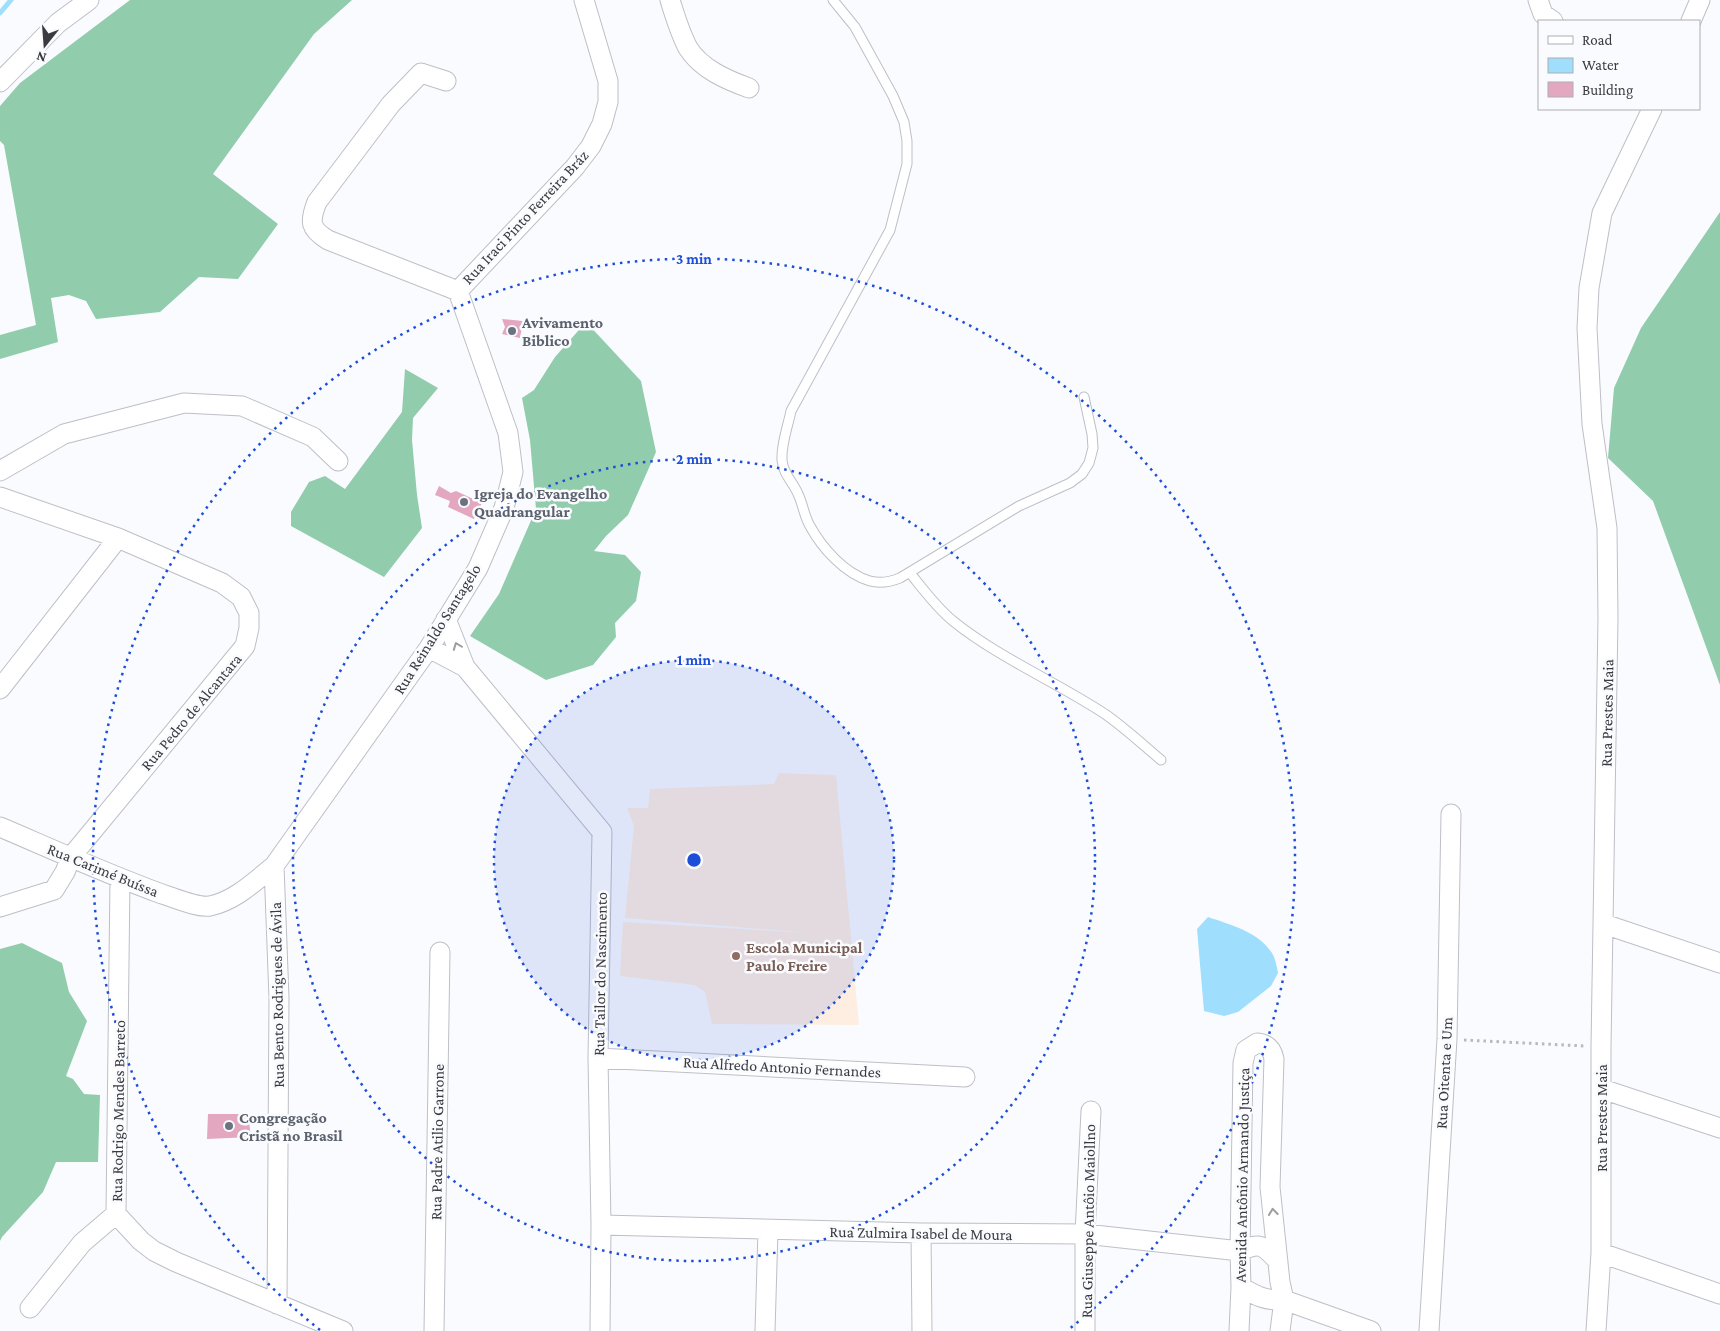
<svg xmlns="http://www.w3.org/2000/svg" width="1720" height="1331" font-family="'Crimson Pro',serif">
  <rect width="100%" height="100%" fill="#fafbfe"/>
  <path fill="#fdeee1" d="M779,773L836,775L859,1025L712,1024L705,992L695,985L620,976L623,922L810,933L625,918L634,826L627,808H648L650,789L774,784Z"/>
  <path fill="#91ccac" d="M130,0H352L314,34L213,174L278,224L238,279L199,277L160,312L96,319L86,301L69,295L51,298L58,342L0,359V335L36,325L4,145L0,141V106L20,83Z
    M1720,212V685L1653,501L1608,458L1614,388L1641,328Z
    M586,322L641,381L656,452L628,515L606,536L594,551L625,555L641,572L636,601L615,623L616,637L593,665L546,680L470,636L499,594L536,509L530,440L522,398L534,390L555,357Z
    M405,369L438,388L413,418L412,440L417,495L422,528L384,577L291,526V512L309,482L325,476L345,489L402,412Z
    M22,943L62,963L69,992L87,1021L66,1076L73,1079L84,1094L100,1095L98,1162H56L43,1192L2,1237L0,1241V949Z"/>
  <path fill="#9fdefc" d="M1208,917C1231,925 1263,933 1274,957C1276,962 1277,968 1278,973L1271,986L1238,1012L1224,1016L1204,1011L1197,929Z"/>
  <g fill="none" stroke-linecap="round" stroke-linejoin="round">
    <path stroke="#9fdefc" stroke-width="5" d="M0,13L11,0"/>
  </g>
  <path fill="#e3a7c0" d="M502,319L523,321L520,338L502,334L505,327Z
    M439,486L451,493L456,491L482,503L474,519L448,507L450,501L435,495Z
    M208,1114H248L251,1137L207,1139Z"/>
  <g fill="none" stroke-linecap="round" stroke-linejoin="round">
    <defs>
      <path id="lane" d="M833,0L855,27L893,96L904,122L907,141V164L890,230L791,411C788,426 781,444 782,460C783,474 793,482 798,494C803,504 804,516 810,526C822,548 845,574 870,581C881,584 890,582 900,578L1019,506L1070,483L1082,474L1089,463L1093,448L1092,434L1084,397
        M910,573C923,589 936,607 953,621C999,658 1055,681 1105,714C1125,728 1142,744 1161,760"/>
      <path id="street" d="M670,0C675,16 680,33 688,48C701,69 727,80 749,88
        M1538,0L1543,14L1553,21
        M1691,21L1700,0
        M446,81L421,73L391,104L317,202C309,222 310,229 328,240L458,291
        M0,82L58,23L89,0
        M458,291L575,167L591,146L602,124L608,102V81L584,0
        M0,471L64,434L184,403L242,406L313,437L338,461
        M0,497L118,538L222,583L241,597L249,613V628L245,646L71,857L65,872L54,890L0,907
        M429,648L465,667L446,619
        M465,667L602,832L598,1058L601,1225L600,1331
        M0,689L118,538
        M0,827C54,850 107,874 162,894C175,898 197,908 210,906C235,901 255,881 274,866L429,648L478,568L504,508L513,472L508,433L458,291
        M274,866L279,998L277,1304
        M1604,924L1720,963
        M598,1058L965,1077
        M1602,1089L1720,1128
        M116,1214L141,1241L154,1251L176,1262L343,1331
        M601,1225L921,1233L1085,1234L1240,1251C1261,1242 1263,1245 1278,1261
        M921,1233L922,1331
        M1601,1253L1720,1294
        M1241,1287C1256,1296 1266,1301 1284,1300L1371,1331
        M30,1308L82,1243L116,1214L120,879
        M434,1331L440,952
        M765,1331L768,1230
        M1085,1331V1234L1091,1111
        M1239,1331L1241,1287L1240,1251L1243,1063L1246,1050L1257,1043C1268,1044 1272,1049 1274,1059L1270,1187L1280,1282L1284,1300L1280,1331
        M1429,1331L1447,1039L1451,814
        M1596,1331L1601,1253V1047L1608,618L1607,528L1592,424L1587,328L1589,288L1602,213L1652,109"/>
    </defs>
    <use href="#lane" stroke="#bebfc7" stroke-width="11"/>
    <use href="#street" stroke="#bebfc7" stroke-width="21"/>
    <path stroke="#b8b9bc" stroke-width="3" stroke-dasharray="2.5 4" stroke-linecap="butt" d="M1464,1040L1585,1046"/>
    <use href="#lane" stroke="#fff" stroke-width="9"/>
    <use href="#street" stroke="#fff" stroke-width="19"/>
  </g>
  <defs><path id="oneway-chevron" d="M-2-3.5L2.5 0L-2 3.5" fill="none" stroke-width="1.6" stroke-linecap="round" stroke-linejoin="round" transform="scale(1.25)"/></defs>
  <g stroke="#9d9d9f">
    <use href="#oneway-chevron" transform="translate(457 646) rotate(-111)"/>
    <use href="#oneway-chevron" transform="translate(1273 1212) rotate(-96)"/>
  </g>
  <circle cx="694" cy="860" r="200" fill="#1d4ed8" fill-opacity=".12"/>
  <g fill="none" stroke="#1d4ed8" stroke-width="2.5" stroke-dasharray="2.5 5">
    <circle cx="694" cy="860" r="200"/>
    <circle cx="694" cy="860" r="401"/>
    <path d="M320 1330A601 601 0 1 1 1068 1330"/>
  </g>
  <g fill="#6b7280" stroke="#fafbfe" stroke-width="2">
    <circle cx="512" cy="331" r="5"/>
    <circle cx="464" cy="502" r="5"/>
    <circle cx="229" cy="1126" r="5"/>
  </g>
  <circle fill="#8d6e63" stroke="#fafbfe" stroke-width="2" cx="736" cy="956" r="5"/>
  <g text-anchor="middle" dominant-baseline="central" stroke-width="5" stroke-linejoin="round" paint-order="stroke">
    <g font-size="16" fill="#3b3b3f" stroke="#fafbfe">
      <text transform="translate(525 217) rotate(-47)">Rua Iraci Pinto Ferreira Bráz</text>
      <text transform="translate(437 629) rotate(-58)">Rua Reinaldo Santagelo</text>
      <text transform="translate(191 712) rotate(-50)">Rua Pedro de Alcantara</text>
      <text transform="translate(1607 713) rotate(-89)">Rua Prestes Maia</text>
      <text transform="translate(103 870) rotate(22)">Rua Carimé Buíssa</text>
      <text transform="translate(600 974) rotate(-89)">Rua Tailor do Nascimento</text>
      <text transform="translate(277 995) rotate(-91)">Rua Bento Rodrigues de Ávila</text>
      <text transform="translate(782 1067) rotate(3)">Rua Alfredo Antonio Fernandes</text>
      <text transform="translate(1444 1073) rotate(-87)">Rua Oitenta e Um</text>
      <text transform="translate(118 1111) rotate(-89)">Rua Rodrigo Mendes Barreto</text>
      <text transform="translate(1601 1118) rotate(-90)">Rua Prestes Maia</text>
      <text transform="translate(437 1142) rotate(-89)">Rua Padre Atilio Garrone</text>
      <text transform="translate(1242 1175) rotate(-89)">Avenida Antônio Armando Justiça</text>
      <text transform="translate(1088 1221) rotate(-89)">Rua Giuseppe Antôio Maiollno</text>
      <text transform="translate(921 1233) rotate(1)">Rua Zulmira Isabel de Moura</text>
    </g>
    <g font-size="16" font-weight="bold" fill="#5b616d" stroke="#fafbfe" text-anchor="start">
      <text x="522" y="322">Avivamento<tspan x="522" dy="18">Biblico</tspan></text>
      <text x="474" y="493">Igreja do Evangelho<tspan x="474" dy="18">Quadrangular</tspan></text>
      <text x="239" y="1117">Congregação<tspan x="239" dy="18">Cristã no Brasil</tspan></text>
    </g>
    <g font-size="16" font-weight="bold" fill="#785e54" stroke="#fafbfe" text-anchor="start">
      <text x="746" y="947">Escola Municipal<tspan x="746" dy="18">Paulo Freire</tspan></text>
    </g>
  </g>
  <circle cx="694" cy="860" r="8" fill="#1d4ed8" stroke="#fafbfe" stroke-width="2.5"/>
  <g font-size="15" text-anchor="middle" font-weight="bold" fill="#1d4ed8" stroke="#fafbfe" stroke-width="5" stroke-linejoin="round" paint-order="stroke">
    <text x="694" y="264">3 min</text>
    <text x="694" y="464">2 min</text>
    <text x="694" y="665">1 min</text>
  </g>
  <rect x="1538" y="20" width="162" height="90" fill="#fafbfe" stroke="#aeaeb2"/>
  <rect x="1548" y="36" width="25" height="8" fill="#ffffff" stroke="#aeaeb2"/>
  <text x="1582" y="45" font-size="15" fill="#3b3b3f">Road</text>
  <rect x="1548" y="58" width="25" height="15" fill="#9fdefc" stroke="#aeaeb2"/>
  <text x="1582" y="70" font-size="15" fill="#3b3b3f">Water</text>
  <rect x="1548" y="82" width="25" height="15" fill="#e3a7c0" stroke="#aeaeb2"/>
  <text x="1582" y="95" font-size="15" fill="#3b3b3f">Building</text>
  <g transform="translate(45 45) rotate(197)" stroke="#fafbfe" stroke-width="4" paint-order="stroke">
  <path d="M0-4L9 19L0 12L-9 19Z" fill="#3b3b3f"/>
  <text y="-8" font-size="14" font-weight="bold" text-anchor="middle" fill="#3b3b3f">N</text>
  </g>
</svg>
